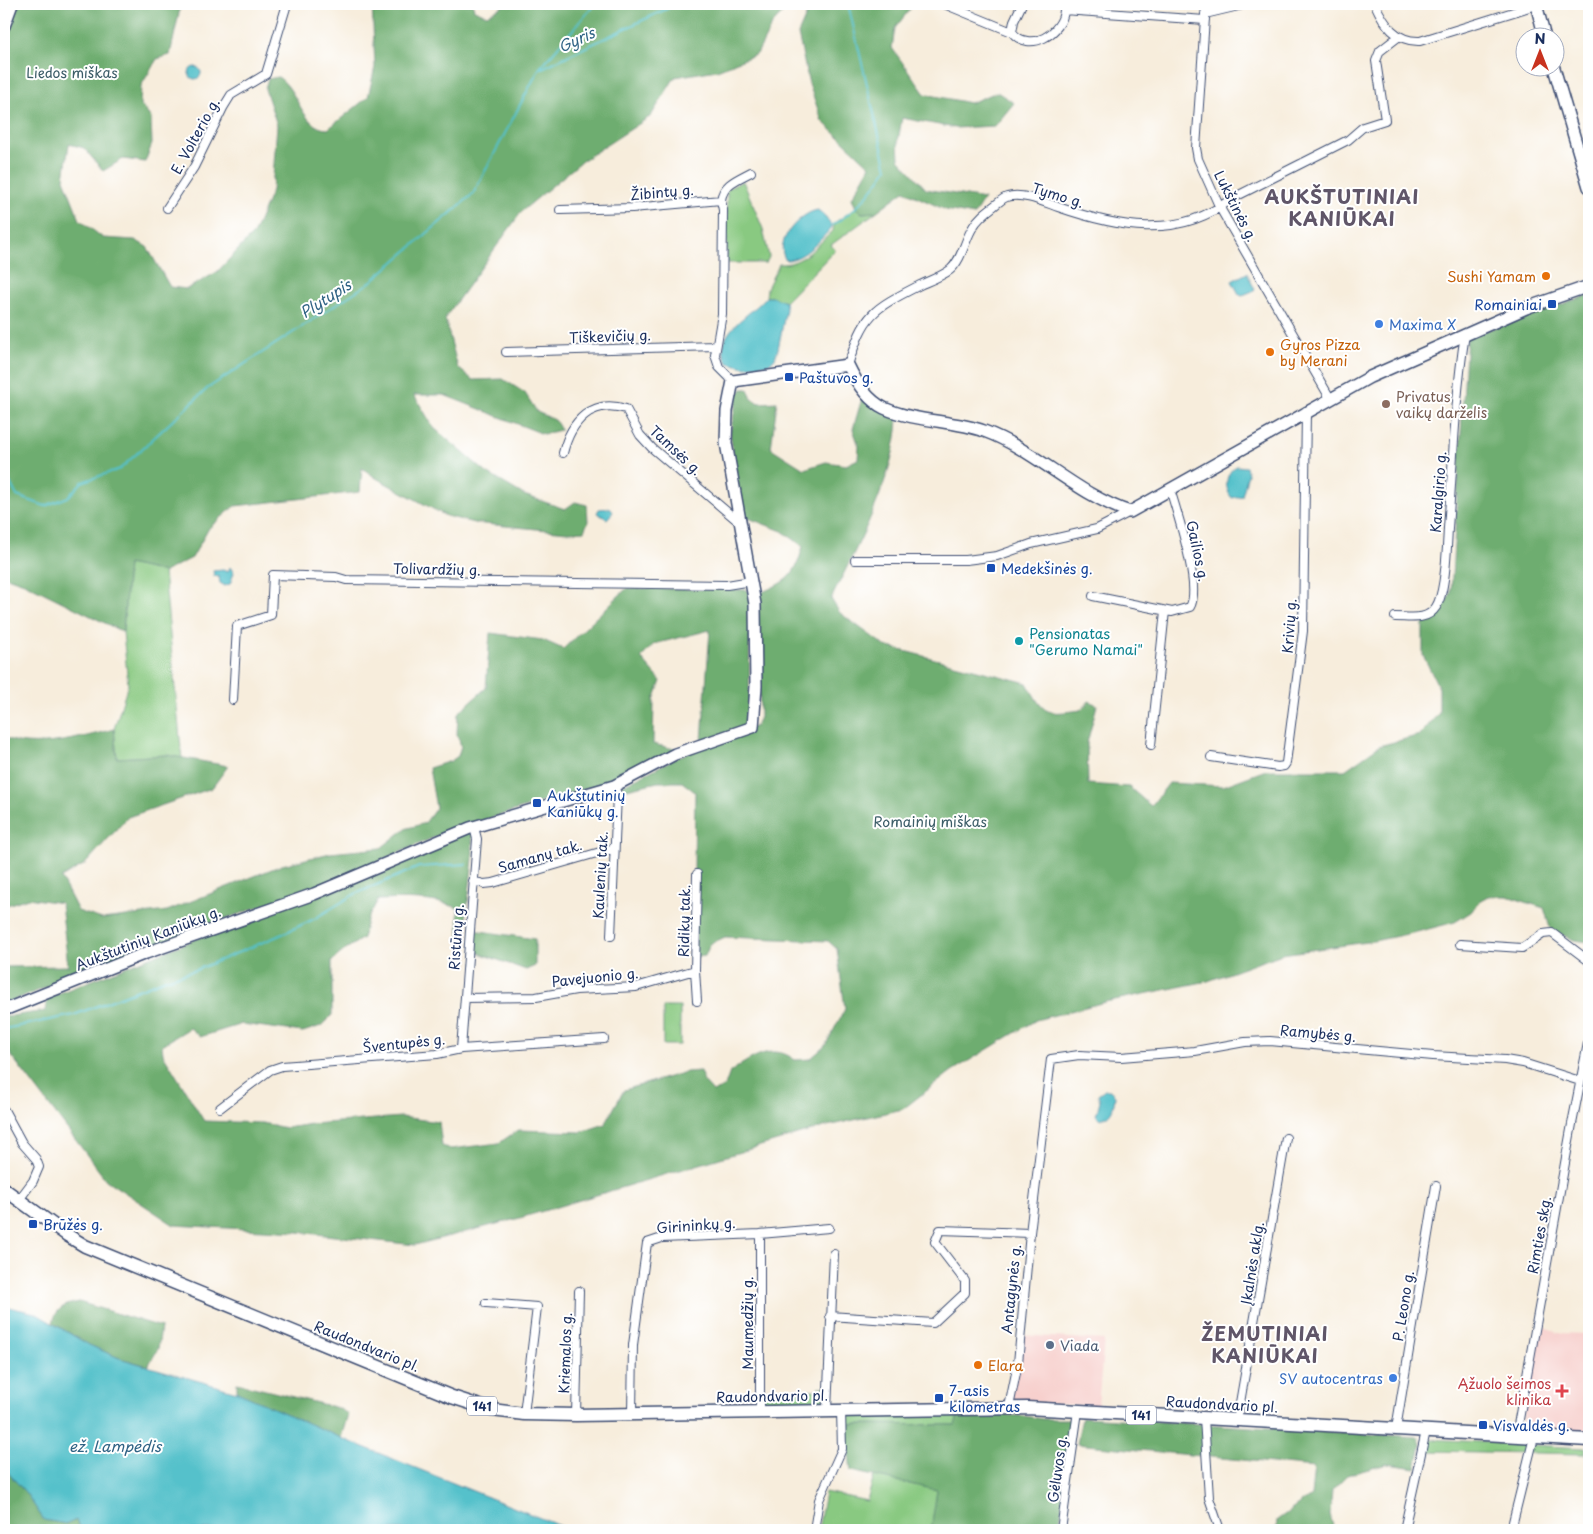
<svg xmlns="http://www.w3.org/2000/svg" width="1593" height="1534" font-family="'Playpen Sans',sans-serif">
  <rect width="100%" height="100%" fill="#fff"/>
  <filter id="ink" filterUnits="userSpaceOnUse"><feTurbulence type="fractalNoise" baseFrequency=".02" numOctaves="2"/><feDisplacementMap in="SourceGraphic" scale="10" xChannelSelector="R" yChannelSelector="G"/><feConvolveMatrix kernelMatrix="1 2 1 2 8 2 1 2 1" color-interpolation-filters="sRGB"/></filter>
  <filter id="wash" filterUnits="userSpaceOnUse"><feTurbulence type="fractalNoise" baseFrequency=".0096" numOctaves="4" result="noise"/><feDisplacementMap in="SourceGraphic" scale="20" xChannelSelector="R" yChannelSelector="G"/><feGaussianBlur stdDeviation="1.12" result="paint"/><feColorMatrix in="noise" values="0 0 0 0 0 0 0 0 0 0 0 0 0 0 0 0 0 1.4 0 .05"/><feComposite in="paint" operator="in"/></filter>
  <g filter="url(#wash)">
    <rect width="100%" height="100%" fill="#f7eddc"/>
    <path fill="#f7d0cd" d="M1542,1325L1558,1333L1589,1334V1434L1520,1431Z
      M1019,1335L1104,1340L1098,1406L1010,1401Z"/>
    <path fill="#89c981" stroke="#527c70" d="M743,181L763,229L769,257L766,263H727V191L729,188Z
      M856,208L862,213L876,212L831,245L835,250L785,302L773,297H766L767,288L779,264C803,265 816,246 833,231L834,223Z
      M128,564L164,572L182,759L167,755L117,758L114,729L128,685L123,632Z
      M663,1007H680V1045H663Z
      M819,1387H825L823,1401L817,1404L767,1405L763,1401V1391L818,1390Z
      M959,1413L955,1425L844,1424L846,1415Z
      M1429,1439L1583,1448H1586L1585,1454L1427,1451V1440Z
      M874,1476L938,1490L931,1530H818L825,1492L867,1501Z"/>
    <path fill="#6ead6f" stroke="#446e66" d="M4,4H181L170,55L157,59L141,86L140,104L151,118L152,144L145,162L123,159L103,171L84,148L69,144L64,179L80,220L103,238L135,240L147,247L170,287L187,289L217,272L254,233L272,190L277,125L265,89L268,79L278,77C298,89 302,129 328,129L368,97L375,67L372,4H473L474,10L487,15L506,4H791L773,23L757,54L717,70L675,77L651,116L582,161L522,211L445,318L458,368L473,380L503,379L525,393L537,412L555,420L561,430L543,434L444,395H414L434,428L487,473L524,495L565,509L575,502L587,505L588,522L584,531L568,532L474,523L446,516L376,478L362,468L360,492L235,506L209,528L192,558L164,572L128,564L123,632L24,583L4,576Z
      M811,4H914L895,28L892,48L925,94L970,103L997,92L1014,103L995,126L955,128L902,118L898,141L899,159L926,189L984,199L974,215L946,210L904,191L876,212L862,213L856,208L852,198L870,166L822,121L809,84L798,34Z
      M1589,295V942L1574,940L1551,930L1544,908L1507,896H1488L1481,900L1471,912L1455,922L1417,932L1374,941L1282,954L1208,981L1105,1002L1036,1020L952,1071L903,1109L827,1126L520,1218L415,1245L298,1232L174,1225L106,1180L10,1054L4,1032V1017L45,1011L47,998L472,830L473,859L463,944L459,940L458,908C433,898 404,899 378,900L367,920L363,938L346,949L332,961V1015L321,1026L303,1032L242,1024L200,1037L190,1028L162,1045L163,1054L204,1121L262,1123L286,1128L312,1124L401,1117L439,1122L442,1146L451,1149L499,1143L518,1130L581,1132L605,1124L624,1090L686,1072L700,1071L704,1082L713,1092L725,1086L730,1072C751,1058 772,1042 795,1060L810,1059L825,1046L845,1009L837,949L828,941L725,937L710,944L705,956L696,957L694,873L695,792L682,782H658L622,790L621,786L678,757L756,726L760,717L758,594C787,581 795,578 803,546L782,531L743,516L730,433L738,393L742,389H748L752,399L759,403L777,402L771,448L804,469L826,462L846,465L858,459L859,446L853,429L862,398L898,418C896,475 856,549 831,599L840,613L885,646L1027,683C1045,715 1044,715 1081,710L1089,701L1097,705L1087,743L1088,784L1129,787L1151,806L1169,783L1223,786L1266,770H1345L1379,746L1420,735L1439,713V688L1423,655V624L1442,609L1451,593L1467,337Z
      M627,588L747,590L750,597L749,725L702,741L710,630L654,644L641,658L661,681L654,700L653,744L679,750L623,777L449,831L333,881L196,929L4,1004V967L68,966L61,903L28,898L4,906V737C30,752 85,737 114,729L117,758L167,755L228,766L212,788L128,817L85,864L61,878L78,911L102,919L167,911L282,865L330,853L381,848L405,829L425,823L436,808L429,768L451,761L458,756L461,746L457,734L458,713L486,688L490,633L543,640L563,649Z
      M473,930L535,939V966L526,970L473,951Z
      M79,1302L161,1327L158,1349L148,1366L119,1358L89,1345L53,1323C56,1308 64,1305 79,1302Z
      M237,1383L338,1408L348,1414L341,1438L237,1392Z
      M959,1413L1024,1416L1042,1419H1071L1073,1426L1059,1530H931L937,1490L851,1471C850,1454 845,1441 844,1424L955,1425Z
      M1082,1417L1419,1437L1421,1445L1416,1468L1387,1464L1347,1475L1332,1490L1330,1514L1334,1530H1276L1277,1520L1311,1496L1314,1467L1077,1444Z
      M4,1468L26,1493L44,1520L67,1524L76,1520L81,1530H4Z"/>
    <path fill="#54c1cb" stroke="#387894" d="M189 73a6 6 0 1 1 12 0a6 6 0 1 1-12 0Z
      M818,210L826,217L832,227C822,239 803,260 786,260C772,242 801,212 818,210Z
      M1247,273L1255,290L1243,295L1239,294L1232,281Z
      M766,297H773L785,302L786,309L778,349L775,358L769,364L745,367L728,363C709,334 753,314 766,297Z
      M1237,466L1246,467L1248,474L1242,496L1232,498C1223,488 1226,471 1237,466Z
      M610,508L613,512L607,519L597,513L599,509Z
      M230,567L234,573L230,584L225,586L220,583L219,577L214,576L213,571L223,570L228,572Z
      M1105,1090H1110L1115,1095C1114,1106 1113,1116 1100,1119L1096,1115L1100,1102L1098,1095Z
      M4,1306L35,1313L89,1345L119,1358L237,1392L341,1438L570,1530H81L76,1520L67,1524L44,1520L26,1493L4,1468Z"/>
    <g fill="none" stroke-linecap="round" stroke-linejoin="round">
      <path stroke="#54c1cb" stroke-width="2" d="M542,68L677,4
        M832,225C857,211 871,192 887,169L848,4
        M4,471L17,496L45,506L68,497L82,482L120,469L208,388L369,283L473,194L539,69L595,4
        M4,1029L74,1015L166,979L196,970L278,936L314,919L355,894L419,867L466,864"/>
    </g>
  </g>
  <g filter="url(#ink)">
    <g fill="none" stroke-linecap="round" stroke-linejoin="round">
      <defs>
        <path id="street" d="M944,4L1012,32
          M1022,4L1014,21L1012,32C1029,54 1063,33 1064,10
          M1206,4L1196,148L1198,159L1220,208L1330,398
          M1375,4C1384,24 1396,42 1420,41L1536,5
          M1064,10L1205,20
          M1205,14L1247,4
          M721,200L723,210L722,314L715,355L719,367L733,381
          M167,208L194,167L223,108L231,95L266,74L287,4
          M560,210L632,208L721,200C723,184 738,179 751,172
          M506,352L716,346
          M848,365C865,313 871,310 920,285C929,281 942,276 950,270C962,260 965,239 973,227C978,218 986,212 994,206C998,203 1003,198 1007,197C1022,192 1044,202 1058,207C1116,227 1178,241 1231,199L1348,140L1363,127L1385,120L1376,61L1380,51L1398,37
          M563,453C571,421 592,398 626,409L640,435L652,448L739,522
          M855,560H966L997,556L1031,544L1097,529L1130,512
          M1093,596L1172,612L1190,607C1202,587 1177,513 1170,489
          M1395,617C1411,617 1427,621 1436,607C1446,592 1447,546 1448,528C1453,463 1455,398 1465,334
          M233,700L237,626L271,615L273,575L336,577L346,580L727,585L751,581
          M1151,745L1165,611
          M1211,757L1278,767L1284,766L1286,763L1303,631L1306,411
          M473,881L484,884L493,883L614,848
          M611,936L617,794L614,786
          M1460,944L1522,948L1543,934L1552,933L1589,961
          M695,970L697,874
          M465,998L536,997L576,990L636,987L695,970L697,1001
          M461,1049L477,839L474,827
          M220,1108L270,1070L282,1066L437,1054L461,1049L604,1039
          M4,1110L22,1143L36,1159L39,1167L33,1181L18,1201
          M486,1303L537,1307L524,1414
          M830,1316L933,1323L965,1293V1281L935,1242L940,1230L1030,1233
          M1009,1407L1018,1363L1030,1233L1051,1059L1079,1055L1121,1057L1195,1051L1245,1042L1270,1041L1433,1056L1505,1060L1523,1063L1580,1081
          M827,1410L834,1254
          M760,1411V1234
          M632,1414L633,1345L647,1243L662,1238L760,1234L829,1228
          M576,1415L579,1291
          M1204,1418L1209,1498L1220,1530
          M1237,1420L1286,1138
          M1396,1429L1436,1186
          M1516,1436L1572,1124L1589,1038
          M814,1530L819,1500L842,1449L841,1410
          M1061,1530L1078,1411
          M1404,1530L1426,1431
          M1511,1530L1534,1437"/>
        <path id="secondary" d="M1536,4L1545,38
          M4,26L12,4
          M1554,68L1589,187
          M4,1010L146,953L314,894L470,828L614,786L675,754L753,727L756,686L755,604L726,443L727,411L733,381L848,365C856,382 867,400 884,408C915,422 952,420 984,431C1036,450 1077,495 1130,512L1370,377L1526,308L1589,286"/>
        <path id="primary" d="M4,1189L67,1235L85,1246L452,1397L492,1410L524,1414L576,1415L1027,1408L1589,1440"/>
      </defs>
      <use href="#street" stroke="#3c4c71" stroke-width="10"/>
      <use href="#secondary" stroke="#3c4c71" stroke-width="14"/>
      <use href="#primary" stroke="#3c4c71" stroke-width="15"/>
      <use href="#street" stroke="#fff" stroke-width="8"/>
      <use href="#secondary" stroke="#fff" stroke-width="11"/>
      <use href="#primary" stroke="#fff" stroke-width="12"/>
    </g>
  </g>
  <g fill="#e8710a" stroke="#fff" stroke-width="2">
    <circle cx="1546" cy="276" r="5"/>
    <circle cx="1270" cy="352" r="5"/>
    <circle cx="978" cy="1365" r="5"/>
  </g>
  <g fill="#1a4fb4" stroke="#fff" stroke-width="2">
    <rect x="1547" y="299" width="10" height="10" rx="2.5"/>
    <rect x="784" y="372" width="10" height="10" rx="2.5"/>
    <rect x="986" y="563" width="10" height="10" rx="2.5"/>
    <rect x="532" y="798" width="10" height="10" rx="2.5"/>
    <rect x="28" y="1219" width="10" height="10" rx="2.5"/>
    <rect x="934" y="1393" width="10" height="10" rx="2.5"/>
    <rect x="1478" y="1420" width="10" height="10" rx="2.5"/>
  </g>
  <g fill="#3f7fe0" stroke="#fff" stroke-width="2">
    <circle cx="1379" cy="324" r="5"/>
    <circle cx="1393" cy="1378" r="5"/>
  </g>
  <circle fill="#8d6e63" stroke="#fff" stroke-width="2" cx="1386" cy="404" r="5"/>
  <circle fill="#0f9aa8" stroke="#fff" stroke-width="2" cx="1019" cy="641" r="5"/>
  <circle fill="#5c6f8a" stroke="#fff" stroke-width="2" cx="1050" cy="1345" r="5"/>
  <path fill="#e0444e" stroke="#fff" stroke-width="2" d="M1559.5 1383.5h5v5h5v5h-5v5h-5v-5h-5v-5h5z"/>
  <g text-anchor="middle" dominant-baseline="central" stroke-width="4" stroke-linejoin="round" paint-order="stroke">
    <g fill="#fff" stroke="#5f6d8e" stroke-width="1">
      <rect x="467" y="1396.5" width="30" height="19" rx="4"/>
      <rect x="1126" y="1405.5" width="30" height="19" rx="4"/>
    </g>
    <g font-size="12" font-weight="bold" fill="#1b2f5e">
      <text x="482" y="1406">141</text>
      <text x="1141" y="1415">141</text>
    </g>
    <g font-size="14" fill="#3c5d68" stroke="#fff">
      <text x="72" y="72">Liedos miškas</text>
      <text x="930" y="821">Romainių miškas</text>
    </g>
    <g font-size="14" fill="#1b2f5e" stroke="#fff">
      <text transform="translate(195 136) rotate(-61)">E. Volterio g.</text>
      <text transform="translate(662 192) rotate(-5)">Žibintų g.</text>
      <text transform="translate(1058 195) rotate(17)">Tymo g.</text>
      <text transform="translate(1236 206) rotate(63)">Lukštinės g.</text>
      <text transform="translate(610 336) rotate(-2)">Tiškevičių g.</text>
      <text transform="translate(676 450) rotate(43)">Tamsės g.</text>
      <text transform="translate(1438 492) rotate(-86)">Karalgirio g.</text>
      <text transform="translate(1198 551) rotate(78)">Gailios g.</text>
      <text transform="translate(437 569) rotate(1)">Tolivardžių g.</text>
      <text transform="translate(1289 626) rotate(-86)">Krivių g.</text>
      <text transform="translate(540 856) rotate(-16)">Samanų tak.</text>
      <text transform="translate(600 875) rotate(-87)">Kaulenių tak.</text>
      <text transform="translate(684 921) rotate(-89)">Ridikų tak.</text>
      <text transform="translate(456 937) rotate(-86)">Ristūnų g.</text>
      <text transform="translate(148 938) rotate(-21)">Aukštutinių Kaniūkų g.</text>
      <text transform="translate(595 977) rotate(-6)">Pavejuonio g.</text>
      <text transform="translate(1318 1033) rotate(5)">Ramybės g.</text>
      <text transform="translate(404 1043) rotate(-6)">Šventupės g.</text>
      <text transform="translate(696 1225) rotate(-4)">Girininkų g.</text>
      <text transform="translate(1539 1235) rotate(-80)">Rimties skg.</text>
      <text transform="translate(1252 1263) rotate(-81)">Įkalnės aklg.</text>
      <text transform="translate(1011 1289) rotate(-84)">Antagynės g.</text>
      <text transform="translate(1403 1306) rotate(-81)">P. Leono g.</text>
      <text transform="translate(747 1323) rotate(-90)">Maumedžių g.</text>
      <text transform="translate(367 1346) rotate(22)">Raudondvario pl.</text>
      <text transform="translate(565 1353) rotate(-88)">Kriemalos g.</text>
      <text transform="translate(772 1396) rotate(-1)">Raudondvario pl.</text>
      <text transform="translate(1222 1404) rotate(3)">Raudondvario pl.</text>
      <text transform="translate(1057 1469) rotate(-82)">Gėluvos g.</text>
    </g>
    <g font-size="14" fill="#c56008" stroke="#fff" text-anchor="start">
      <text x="1536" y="276" text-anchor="end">Sushi Yamam</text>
      <text x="1280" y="344">Gyros Pizza<tspan x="1280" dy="16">by Merani</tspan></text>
      <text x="988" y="1365">Elara</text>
    </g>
    <g font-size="14" fill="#164399" stroke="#fff" text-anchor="start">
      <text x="1542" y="304" text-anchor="end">Romainiai</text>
      <text x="799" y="377">Paštuvos g.</text>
      <text x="1001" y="568">Medekšinės g.</text>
      <text x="547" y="795">Aukštutinių<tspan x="547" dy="16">Kaniūkų g.</tspan></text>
      <text x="43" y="1224">Brūžės g.</text>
      <text x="949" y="1390">7-asis<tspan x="949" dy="16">kilometras</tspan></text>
      <text x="1493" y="1425">Visvaldės g.</text>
    </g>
    <g font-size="14" fill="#366cbe" stroke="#fff" text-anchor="start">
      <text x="1389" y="324">Maxima X</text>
      <text x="1383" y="1378" text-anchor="end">SV autocentras</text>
    </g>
    <g font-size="14" fill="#785e54" stroke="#fff" text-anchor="start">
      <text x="1396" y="396">Privatus<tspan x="1396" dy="16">vaikų darželis</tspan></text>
    </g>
    <g font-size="14" fill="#0d838f" stroke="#fff" text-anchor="start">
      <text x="1029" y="633">Pensionatas<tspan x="1029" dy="16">"Gerumo Namai"</tspan></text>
    </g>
    <g font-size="14" fill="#4e5e75" stroke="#fff" text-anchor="start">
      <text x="1060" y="1345">Viada</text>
    </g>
    <g font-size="14" fill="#be3a42" stroke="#fff" text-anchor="end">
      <text x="1551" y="1383">Ąžuolo šeimos<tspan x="1551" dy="16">klinika</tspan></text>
    </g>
    <g font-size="15" font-style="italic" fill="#2f6284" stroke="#fff">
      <text transform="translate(576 39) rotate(-25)">Gyris</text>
      <text transform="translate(325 298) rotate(-33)">Plytupis</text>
      <text x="115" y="1445">ež. Lampėdis</text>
    </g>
    <g font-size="19" font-weight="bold" letter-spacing="1" fill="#605669" stroke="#fff">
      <text x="1342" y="196">AUKŠTUTINIAI<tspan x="1342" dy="22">KANIŪKAI</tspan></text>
      <text x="1265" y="1333">ŽEMUTINIAI<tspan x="1265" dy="22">KANIŪKAI</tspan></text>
    </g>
  </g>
  <rect width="1593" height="1534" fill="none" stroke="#fff" stroke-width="20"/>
  <g transform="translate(1540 52)"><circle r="24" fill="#ffffff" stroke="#a4acbf"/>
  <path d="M0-4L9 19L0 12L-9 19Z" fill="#c8321e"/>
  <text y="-8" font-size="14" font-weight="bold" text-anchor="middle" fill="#1b2f5e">N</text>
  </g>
</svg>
